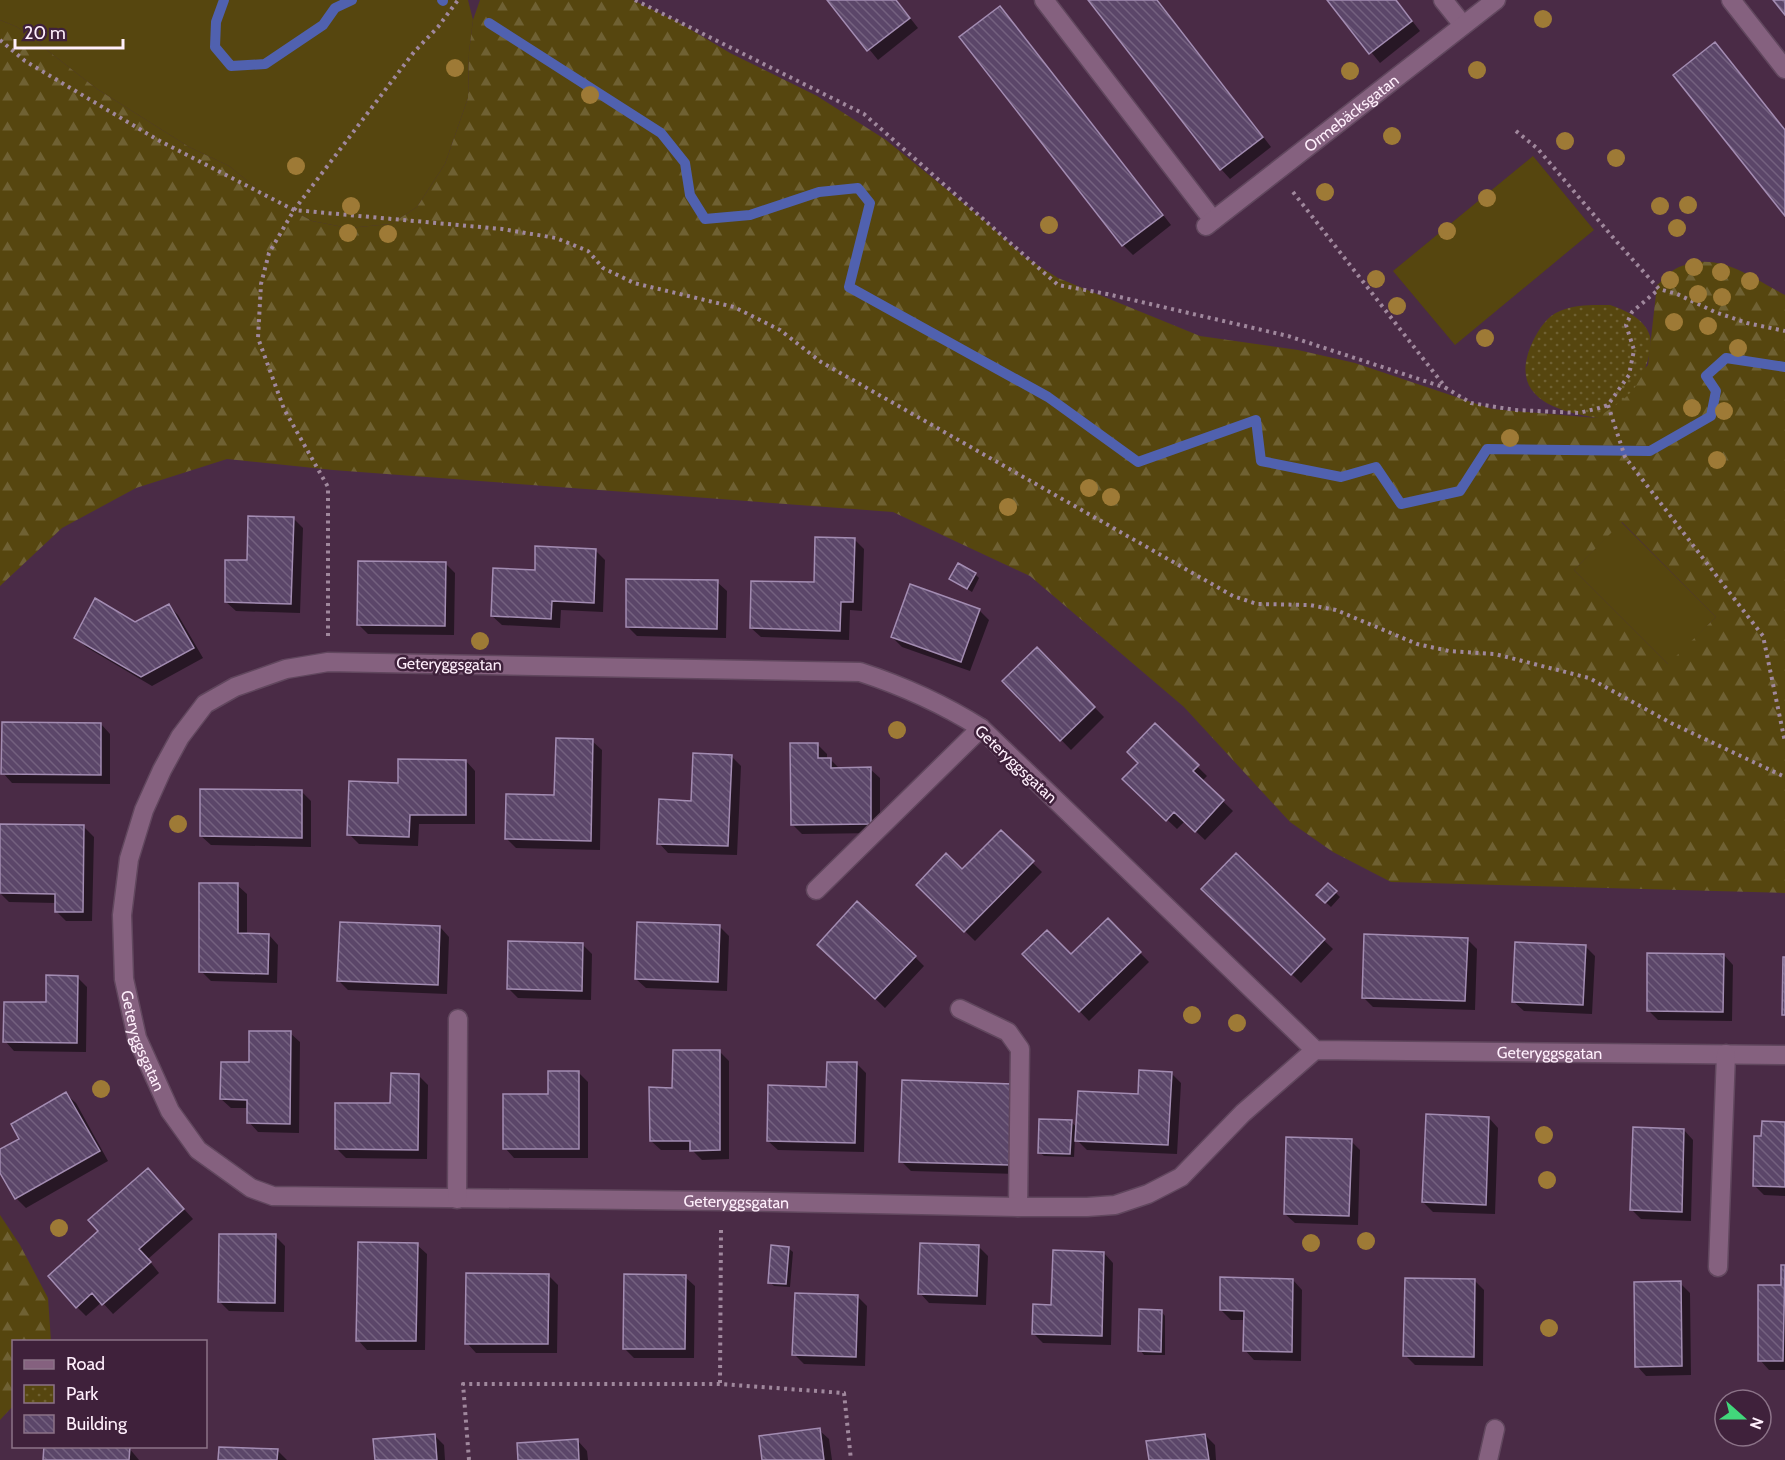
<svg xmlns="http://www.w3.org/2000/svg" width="1785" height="1460" font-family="Cabin,sans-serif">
  <defs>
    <pattern id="forest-firs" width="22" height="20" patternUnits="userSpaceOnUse" patternTransform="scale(1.5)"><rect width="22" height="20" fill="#56460f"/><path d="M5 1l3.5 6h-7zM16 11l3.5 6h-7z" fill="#6f6133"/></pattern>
    <pattern id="park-dots" width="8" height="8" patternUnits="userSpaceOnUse" patternTransform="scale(1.5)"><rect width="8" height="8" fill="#56460f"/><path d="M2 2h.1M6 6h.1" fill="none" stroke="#6f6133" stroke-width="1.8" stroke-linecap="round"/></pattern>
    <pattern id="building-back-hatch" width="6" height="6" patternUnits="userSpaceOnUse" patternTransform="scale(1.5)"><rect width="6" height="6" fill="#5b4669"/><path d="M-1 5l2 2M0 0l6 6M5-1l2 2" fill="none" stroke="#74617f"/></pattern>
  </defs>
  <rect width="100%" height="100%" fill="#4a2b46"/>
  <path fill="#56460f" d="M0,0H468L473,20L469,52L468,98L445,164L417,207L391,224L348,228L312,221L266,196L229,166L189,147L97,89L17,27L0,20Z
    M1533,156L1594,230L1455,345L1393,271Z
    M1621,522L1716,617L1669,665L1574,570Z"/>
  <path fill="url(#forest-firs)" fill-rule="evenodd" d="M480,0H633L678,22L730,53L817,96L886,140L978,215L1025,257L1058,278L1200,336L1298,350L1355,363L1492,409L1597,418L1648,365L1657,285C1664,279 1671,270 1679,267C1719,250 1752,278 1785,295V893L1391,882L1333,852L1290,822L1184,707L1030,576L893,512L333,470L227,459L136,488L62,528L0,586V20L17,27L97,89L189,147L229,166L266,196L312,221L348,228L391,224L417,207L445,164L468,98L469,52L473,20ZM1622,522L1716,617L1668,664L1574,570Z
    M0,1215L20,1245L48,1298L51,1341L14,1342L13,1406L0,1420Z"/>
  <path fill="url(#park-dots)" d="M1610,305C1625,310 1645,319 1650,336C1654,351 1642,381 1631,392C1622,402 1608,410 1597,418C1553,411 1507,396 1533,341C1539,329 1547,316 1560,311C1576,304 1593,305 1610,305Z"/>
  <path fill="#0007" d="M829,0H896L918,28L878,60Z
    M1090,0H1158L1271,147L1230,179L1221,169Z
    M1329,0H1396L1420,31L1380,63Z
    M1000,8L1009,18L1171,225L1133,255L1123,245Z
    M1715,44L1785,130V213Z
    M293,518L303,528L300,613L236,611L226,602L248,562Z
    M854,539L864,549L862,611L850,610L849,640L761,637L751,628L815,584Z
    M595,550L605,560L603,612L561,610L560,628L502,625L492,616L536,572Z
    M445,563L455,573L454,635L368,634L359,625Z
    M975,574L979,578L972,592L951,579Z
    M717,582L727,591L726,638L637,636L628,627Z
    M169,606L178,615L203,658L152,686L86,647L76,637L135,623Z
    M979,610L989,620L970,671L902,647L892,637Z
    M1037,649L1104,717L1071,750L1004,681Z
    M101,724L110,734V784L12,783L3,773Z
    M1155,725L1207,776L1202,781L1233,811L1205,840L1185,821L1177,829L1124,779L1140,763Z
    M592,741L602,750L600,850L516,848L507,839L555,796Z
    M817,744L827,754V759H830L840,769H870L880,778V833L802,834L793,825Z
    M731,756L741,766L737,855L668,853L659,843Z
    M466,761L475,771V824H419L418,846L359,844L349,834L400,785Z
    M302,792L311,801V847L211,845L201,836Z
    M0,826L84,827L94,837L92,921H66L56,911V903L9,902L0,893Z
    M1001,832L1042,872L975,941L918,885L962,871Z
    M1236,855L1333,949L1301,983L1203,889Z
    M237,885L247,894V935H269L278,945L277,983L211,981L201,971Z
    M1328,885L1340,897L1331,907L1318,895Z
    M1108,920L1149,962L1089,1021L1025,954L1071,956Z
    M719,926L729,936L727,991L646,988L636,979Z
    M440,927L449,937L447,994L348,990L339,981Z
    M1467,939L1477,949L1475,1010L1373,1007L1363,997Z
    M583,945L592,954L591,1000L518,998L509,989Z
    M1585,946L1595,956L1592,1014L1524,1011L1514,1002Z
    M829,954L915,957L924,966L885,1008Z
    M1724,955L1733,965L1732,1021L1658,1020L1648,1010Z
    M77,977L87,987L86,1052L14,1051L5,1041Z
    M290,1033L300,1042L299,1133L258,1132L249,1122V1108H231L221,1099L250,1064Z
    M719,1051L729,1061V1159L702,1160L692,1150H661L651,1141L674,1089Z
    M857,1064L866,1073L864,1152L778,1150L768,1141Z
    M578,1072L588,1082V1158H514L505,1148L549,1096Z
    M1172,1074L1181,1083L1177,1154L1087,1150L1075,1138L1074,1157L1044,1156L1039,1152L1071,1122L1078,1128L1139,1096Z
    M418,1075L428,1085L427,1159L346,1158L336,1148L392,1105Z
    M1011,1085L1018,1174L911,1171L901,1161Z
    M66,1094L76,1103L108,1161L26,1208L16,1198L0,1170V1151L21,1139Z
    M1489,1118L1498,1128L1495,1214L1433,1212L1423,1202Z
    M1785,1123V1196L1764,1195L1754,1185L1763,1137Z
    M1684,1130L1693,1140L1691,1221L1641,1219L1632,1210Z
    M1351,1141L1360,1150L1358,1225L1295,1223L1285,1214Z
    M157,1179L193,1219L148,1259L159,1273L113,1314L102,1302L86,1316L77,1307Z
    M275,1236L285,1246L284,1312L229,1311L219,1301Z
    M417,1245L427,1254L425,1350H367L358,1340Z
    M978,1246L988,1256L986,1305L929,1303L920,1293Z
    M788,1248L793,1252L790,1287L774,1286L770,1282Z
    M1104,1253L1113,1263L1111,1345L1043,1343L1033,1333L1053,1306Z
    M1783,1266H1785V1370H1769L1760,1360L1783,1286Z
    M548,1275L558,1285L557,1353H476L467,1343Z
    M685,1277L695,1286L694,1358H634L624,1348Z
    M1293,1280L1302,1290L1301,1361L1254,1360L1245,1350V1320H1231L1221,1310Z
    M1474,1280L1484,1290L1483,1366L1415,1365L1405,1355Z
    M1680,1283L1690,1293L1691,1375L1646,1376L1637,1366Z
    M857,1296L867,1306L865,1366L804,1364L794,1354Z
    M1161,1311L1165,1316V1355H1144L1140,1350Z
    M819,1430L829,1439L832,1460H764Z
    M1205,1435L1215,1445L1216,1460H1150Z
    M435,1436L444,1445L445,1460H376Z
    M578,1441L587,1451L588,1460H520Z
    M129,1448L139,1460H45Z
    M277,1450L287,1460H220Z"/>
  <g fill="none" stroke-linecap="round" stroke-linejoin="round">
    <path stroke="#5061af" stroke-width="10" d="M224,0L216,22L215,47L231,66L265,64L323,25L335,8L352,0
      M442,0L443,1
      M489,23L661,133L685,163L690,195L705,219L750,215L819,192L858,188L870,203L849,287L1048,397L1138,462L1256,420L1261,461L1341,477L1376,467L1401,504L1460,491L1487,449L1650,451L1711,416L1716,391L1706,376L1726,358L1785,367"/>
  </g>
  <path fill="url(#building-back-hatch)" stroke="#a38cb2" stroke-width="1.5" d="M827,0H896L910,18L867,51Z
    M1088,0H1157L1263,137L1220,170Z
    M1327,0H1396L1412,21L1369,54Z
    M1773,0H1785V15Z
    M1000,6L1163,215L1122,246L959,37Z
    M1715,42L1785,130V216L1673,75Z
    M248,516L294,517L291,604L225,602V560H247Z
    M815,537L855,538L853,602H841L840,631L750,628L751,581L814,582Z
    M535,546L596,549L594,603L552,601L551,619L491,616L493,568L535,570Z
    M358,561L446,562L445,626L357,625Z
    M958,563L976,573L967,589L949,579Z
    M626,579L718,580L717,629L626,627Z
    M910,584L980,609L961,662L891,637Z
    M95,598L135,622L169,604L194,648L141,677L74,638Z
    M1037,647L1095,707L1060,741L1002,681Z
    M2,722L101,723V775L1,774Z
    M1155,723L1199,765L1193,771L1224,800L1195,832L1174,812L1166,821L1122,779L1138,763L1127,752Z
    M556,738L593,739L591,841L505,839L506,794L554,795Z
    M790,743H818V758H831V768L871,767V824L791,825Z
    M693,753L732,755L728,846L657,844L659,799L691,801Z
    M398,759L466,760V815H410L409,837L347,835L349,781L398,783Z
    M200,789L302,790V838L200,836Z
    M0,824L84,825L83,912H55V894L0,893Z
    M1001,830L1034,861L964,932L916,885L946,853L962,869Z
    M1236,853L1325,939L1291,975L1201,889Z
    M199,883H238V933L269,934L268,974L199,972Z
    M1328,883L1337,891L1325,903L1316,895Z
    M857,901L916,956L875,999L817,945Z
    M1108,918L1141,952L1079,1012L1022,954L1047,930L1071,954Z
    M340,922L440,926L438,985L337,981Z
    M637,922L720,925L718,982L635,979Z
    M1364,934L1468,938L1465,1001L1362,998Z
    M508,941L583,943L582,991L507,989Z
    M1515,942L1586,945L1583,1005L1512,1002Z
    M1647,953L1724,954L1723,1012L1647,1011Z
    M1783,957H1785V1015H1782Z
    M46,975L78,976L77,1043L3,1042L4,1002H46Z
    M249,1031H291L290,1124L247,1123V1100L220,1099L221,1062H249Z
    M673,1050H720V1150L690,1151V1141H650L649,1087L672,1088Z
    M827,1062H857L855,1143L767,1141L768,1085L826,1087Z
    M1139,1070L1172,1072L1168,1145L1075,1141L1078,1091L1138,1094Z
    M548,1071H579V1149H503V1094H548Z
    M391,1073L419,1074L418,1150L335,1149V1103H390Z
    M902,1080L1012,1084L1009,1165L899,1162Z
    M66,1092L100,1151L15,1199L0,1173V1149L19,1139L11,1124Z
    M1426,1114L1489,1117L1486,1205L1422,1202Z
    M1039,1119L1072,1120L1070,1154L1038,1153Z
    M1762,1121L1785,1122V1187L1753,1186L1754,1136H1761Z
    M1633,1127L1684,1129L1682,1212L1630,1210Z
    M1286,1137L1352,1139L1349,1216L1284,1214Z
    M148,1168L184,1209L139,1249L151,1262L102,1305L92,1293L76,1308L48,1276L98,1231L88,1220Z
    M219,1234H276L275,1303L218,1302Z
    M358,1242L418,1243L416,1341H356Z
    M920,1243L979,1245L977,1296L918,1294Z
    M771,1245L789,1247L786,1284L768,1283Z
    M1053,1250L1104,1252L1102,1336L1032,1334L1033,1304L1051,1305Z
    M1781,1265H1785L1783,1361H1758V1285H1781Z
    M466,1273L549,1274L548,1344H465Z
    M624,1274L686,1275L685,1349H623Z
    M1220,1277L1293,1279L1292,1352L1243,1351L1244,1311L1220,1310Z
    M1405,1278L1475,1279L1474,1357L1403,1356Z
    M1681,1281L1682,1366L1635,1367L1634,1282Z
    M795,1293L858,1295L856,1357L792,1355Z
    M1139,1309L1162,1310L1161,1352L1138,1351Z
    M820,1428L824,1460H762L759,1436Z
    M435,1434L437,1460H375L373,1439Z
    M1205,1434L1209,1460H1149L1146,1441Z
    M578,1439L579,1460H518L517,1443Z
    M44,1446L130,1447L129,1460H43Z
    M219,1447L278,1449L277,1460H218Z"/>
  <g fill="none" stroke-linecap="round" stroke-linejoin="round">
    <defs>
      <g id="minor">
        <path d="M1044,0L1213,220"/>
        <path d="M1443,0L1463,25"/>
        <path d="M1731,0L1785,69"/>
        <path id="s1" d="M1206,226L1496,0"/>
        <path d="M816,890L981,728"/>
        <path d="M960,1009L1008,1032L1020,1049L1018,1207"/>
        <path id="s2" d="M1315,1050L981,728C943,704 903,686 860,672L328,662L286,669L235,687L205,704L180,737L162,770L144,810L129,859L122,915L124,979L137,1038L170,1111L198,1150L251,1188L273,1196L721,1201L1018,1207H1087L1115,1205L1148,1194L1181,1177L1243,1113L1315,1050L1785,1055"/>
        <path d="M457,1199L458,1019"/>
        <path d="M1718,1267L1726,1054"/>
        <path d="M1488,1460L1495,1429"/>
      </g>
    </defs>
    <use href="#minor" stroke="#61475e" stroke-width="21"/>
    <path stroke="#a0889d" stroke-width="4" stroke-dasharray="3 4.5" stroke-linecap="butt" d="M635,0L864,114L1058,285L1107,294L1288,336L1446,388
      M0,40L25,61L158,140L294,210L502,229L556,238L588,251L603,268L634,283L734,307L780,330L821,362L1233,596L1257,604L1310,605L1336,610L1417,644L1449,651L1495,654L1589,678L1671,723L1785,777
      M1516,131L1538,149L1616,241L1659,289L1677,294L1715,312L1747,323L1785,331
      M1293,192L1446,388L1471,403L1515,410L1579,413L1599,408L1608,405L1629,375L1634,350L1626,325L1632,312L1659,289
      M1608,405L1625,457L1763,636L1785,742
      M328,636V487L284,409L258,338L261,284L269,253L294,210L414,52L438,27L458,0
      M720,1383L721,1229
      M469,1460L463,1384H720L844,1393L851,1460"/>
    <use href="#minor" stroke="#85617f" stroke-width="18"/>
  </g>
  <g fill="#9e7a36">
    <circle cx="1543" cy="19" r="9"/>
    <circle cx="455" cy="68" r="9"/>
    <circle cx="1477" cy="70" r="9"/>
    <circle cx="1350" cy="71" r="9"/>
    <circle cx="590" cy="95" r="9"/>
    <circle cx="1392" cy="136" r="9"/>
    <circle cx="1565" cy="141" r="9"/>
    <circle cx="1616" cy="158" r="9"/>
    <circle cx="296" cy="166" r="9"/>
    <circle cx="1325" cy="192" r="9"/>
    <circle cx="1487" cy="198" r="9"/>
    <circle cx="1688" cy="205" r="9"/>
    <circle cx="351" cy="206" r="9"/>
    <circle cx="1660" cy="206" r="9"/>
    <circle cx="1049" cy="225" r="9"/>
    <circle cx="1677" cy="228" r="9"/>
    <circle cx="1447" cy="231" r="9"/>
    <circle cx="348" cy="233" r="9"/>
    <circle cx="388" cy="234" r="9"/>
    <circle cx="1694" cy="267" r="9"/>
    <circle cx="1721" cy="272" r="9"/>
    <circle cx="1376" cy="279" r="9"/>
    <circle cx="1670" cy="280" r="9"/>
    <circle cx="1750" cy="281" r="9"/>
    <circle cx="1698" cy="294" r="9"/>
    <circle cx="1722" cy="297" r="9"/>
    <circle cx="1397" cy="306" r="9"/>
    <circle cx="1674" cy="322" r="9"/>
    <circle cx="1708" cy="326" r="9"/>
    <circle cx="1485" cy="338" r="9"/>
    <circle cx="1738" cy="348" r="9"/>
    <circle cx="1692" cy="408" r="9"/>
    <circle cx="1724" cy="411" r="9"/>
    <circle cx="1510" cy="438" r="9"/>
    <circle cx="1717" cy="460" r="9"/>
    <circle cx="1089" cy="488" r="9"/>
    <circle cx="1111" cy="497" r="9"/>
    <circle cx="1008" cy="507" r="9"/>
    <circle cx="480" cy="641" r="9"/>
    <circle cx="897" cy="730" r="9"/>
    <circle cx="178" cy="824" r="9"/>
    <circle cx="1192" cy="1015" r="9"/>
    <circle cx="1237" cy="1023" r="9"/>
    <circle cx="101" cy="1089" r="9"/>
    <circle cx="1544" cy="1135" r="9"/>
    <circle cx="1547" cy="1180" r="9"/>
    <circle cx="59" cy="1228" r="9"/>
    <circle cx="1366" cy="1241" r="9"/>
    <circle cx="1311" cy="1243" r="9"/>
    <circle cx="1549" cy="1328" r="9"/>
  </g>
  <g text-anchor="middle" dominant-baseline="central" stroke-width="5" stroke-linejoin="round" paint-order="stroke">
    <g font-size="16" fill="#ffeffc" stroke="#3f213b">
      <text stroke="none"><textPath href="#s1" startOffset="184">Ormebäcksgatan</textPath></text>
      <text transform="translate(449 664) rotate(1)">Geteryggsgatan</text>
      <text transform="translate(1016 764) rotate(43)">Geteryggsgatan</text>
      <text stroke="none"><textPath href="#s2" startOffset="1620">Geteryggsgatan</textPath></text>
      <text stroke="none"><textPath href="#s2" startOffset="3166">Geteryggsgatan</textPath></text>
      <text stroke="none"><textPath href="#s2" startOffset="2296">Geteryggsgatan</textPath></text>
    </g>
  </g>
  <rect x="12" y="1340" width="195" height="108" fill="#3f213b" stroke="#8c7388" stroke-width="1.5"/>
  <rect x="24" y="1360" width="30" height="9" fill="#85617f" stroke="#8c7388" stroke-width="1.5"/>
  <text x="66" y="1370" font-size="18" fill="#ffeffc">Road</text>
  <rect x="24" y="1385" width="30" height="18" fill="url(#park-dots)" stroke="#8c7388" stroke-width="1.5"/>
  <text x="66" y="1400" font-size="18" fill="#ffeffc">Park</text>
  <rect x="24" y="1415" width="30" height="18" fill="url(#building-back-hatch)" stroke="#8c7388" stroke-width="1.5"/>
  <text x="66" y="1430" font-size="18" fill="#ffeffc">Building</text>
  <g transform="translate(1743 1418) rotate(111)"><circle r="28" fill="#3f213b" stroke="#8c7388" stroke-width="1.5"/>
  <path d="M0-4.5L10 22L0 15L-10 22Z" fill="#42d77b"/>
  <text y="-9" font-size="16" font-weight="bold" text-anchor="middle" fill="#ffeffc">N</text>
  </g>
  <path d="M15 39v9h108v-9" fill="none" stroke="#ffeffc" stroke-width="3"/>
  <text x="24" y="39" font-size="18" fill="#ffeffc" stroke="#3f213b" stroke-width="4.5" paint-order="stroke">20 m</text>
</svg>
